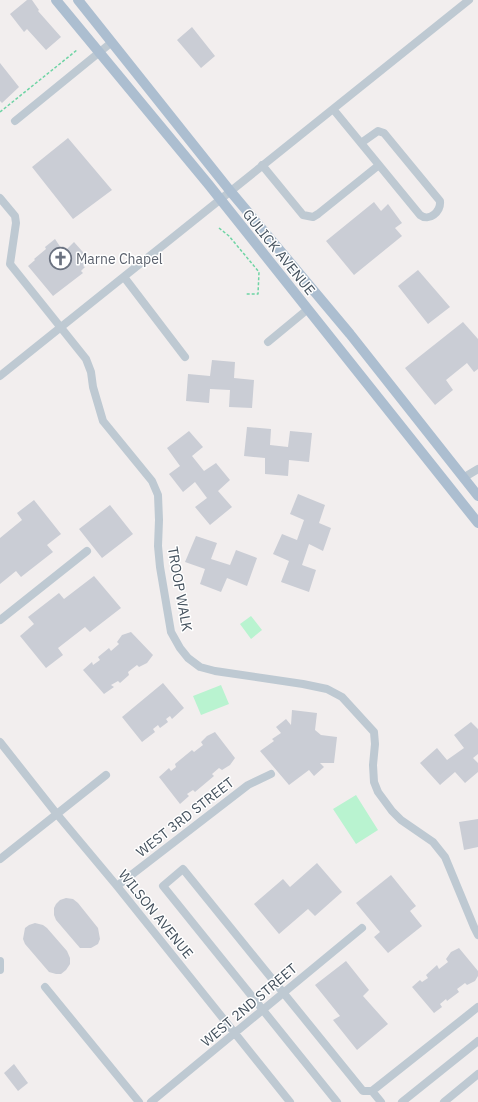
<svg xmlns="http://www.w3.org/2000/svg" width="478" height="1102" font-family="'IBM Plex Sans',sans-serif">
  <rect width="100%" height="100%" fill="#f2eeee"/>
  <path fill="#b9f3d0" d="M251,616L262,630L251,639L240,624Z
    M221,685L229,704L201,715L193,696Z
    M356,795L378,830L356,844L333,809Z"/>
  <path fill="#cacdd5" d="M27,0H32L39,10L38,11L61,37L46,50L27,29L24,32L10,14Z
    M192,27L215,56L201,68L177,40Z
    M0,63L19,87L2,103L0,101Z
    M68,138L112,190L73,219L32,167Z
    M374,202L381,211L388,204L402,223L395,228L402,236L354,275L326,241Z
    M55,239L61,248L63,246L66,250L74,242L90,260L83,266L85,267L81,271L83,273L53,296L28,266L35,260L34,259L46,249L45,247Z
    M418,270L450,307L428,324L398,286Z
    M463,322L478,339V369L474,372L467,363L446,380L453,390L435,405L405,368Z
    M212,360L235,362L234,378L254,380L252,408L229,407L230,390L210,389L209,403L186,401L188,374L210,376Z
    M247,427L271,429L270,445L288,447L290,431L312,433L309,462L289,460L288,476L265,474V458L244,456Z
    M189,431L203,447L192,456L204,471L216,463L230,480L218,491L232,507L210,525L195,507L207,498L195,482L183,492L169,474L180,466L167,448Z
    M298,494L325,505L319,523L331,528L323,551L309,544L302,565L316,570L309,592L281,582L289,561L273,554L282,534L297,540L304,520L290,514Z
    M34,500L61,534L47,545L53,552L21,577L16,571L0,584V538L22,520L17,513Z
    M110,505L133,534L102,558L79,529Z
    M196,536L217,543L211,559L230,565L236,550L257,558L247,586L227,578L221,592L200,584L205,569L185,562Z
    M94,576L121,608L90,632L85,627L58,648L63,655L46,668L20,636L34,624L28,617L59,593L64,599Z
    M131,632L153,655L147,663L139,667L137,665L128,672L129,675L120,683L118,681L111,685L114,687L104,694L83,670L92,662L93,665L100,660L98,657L109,648L111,651L119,644L117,642L122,635Z
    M163,683L184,708L172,719L170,716L166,719L168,722L160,728L158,725L153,729L155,732L142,742L122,717Z
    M292,710L317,713L315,730L321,735L337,737L334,763H320L324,767L314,776L309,770L289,785L260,751L274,741L272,739L281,733L276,727L286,719L291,725Z
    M471,722L478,729V754L473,758L478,763V772L465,783L455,772L440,785L420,763L437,748L447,760L464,748L454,735Z
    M215,732L235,758L230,765L222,770L219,768L212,774L214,776L195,792L193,790L187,794L189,796L180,804L159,777L169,768L171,771L176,767L175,764L192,750L194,752L203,745L201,742L207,736Z
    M478,819V847L464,850L459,822Z
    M317,863L342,892L315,916L308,909L279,934L254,904L283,879L290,887Z
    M391,875L416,906L410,911L422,926L388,953L374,937L380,932L356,903Z
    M66,898L73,899L78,903L98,928L100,939L98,944L91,948H80L56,920L54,915V908L56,904L60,900Z
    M35,923L43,925L47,928L67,951L70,958V964L66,970L61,974H56L49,972L25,944L23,939L25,928L29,925Z
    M459,948L478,971V976L475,981L467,985L465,983L457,989L459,992L447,1001L446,999L440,1004L442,1007L434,1013L412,987L420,980L422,982L428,978L426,975L437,965L439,969L448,962L446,959L451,952Z
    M346,961L369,990L363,996L388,1024L357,1050L333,1020L340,1016L315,985Z
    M14,1064L28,1083L18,1091L4,1073Z"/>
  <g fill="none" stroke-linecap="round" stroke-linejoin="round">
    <path stroke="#6ed4a4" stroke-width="1.5" stroke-dasharray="3 2" stroke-linecap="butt" d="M0,112L77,50
      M219,228L229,236L259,272L258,294H245"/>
    <path stroke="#bec9d2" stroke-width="8" d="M333,109L420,215C429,222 441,212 440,201L384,133L378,131L361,143
      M15,121L112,42
      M262,165L303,215L313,217L318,214L379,165
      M0,198L15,216L16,223L10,264L86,359L91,372L93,387L103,421L152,481L158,495L159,520L158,546L160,567L171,632L180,648L188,658L200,667L215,671L303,684L327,689L342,697L374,732L375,744L373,765L374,782L378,792L392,811L401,820L433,842L445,857L474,927L478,935
      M124,277L185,357
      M268,342L308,309
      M0,376L469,0
      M463,478L478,469
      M0,620L87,551
      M0,742L56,813L117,886L290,1102
      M0,859L106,775
      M117,886L248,785L271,774
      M0,961V970
      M45,987L139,1102
      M151,1102L362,928
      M337,1102L163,886L183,869L363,1091H372
      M381,1102L372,1091L478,1007
      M402,1102L478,1041
      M444,1102L478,1074"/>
    <path stroke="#acbed0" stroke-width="10" d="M56,0L209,185L478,523
      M78,0L231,192L350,334L478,496"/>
  </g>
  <defs>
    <symbol id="church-ring" viewBox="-11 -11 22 22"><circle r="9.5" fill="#fff" stroke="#6b7280" stroke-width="1.5"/><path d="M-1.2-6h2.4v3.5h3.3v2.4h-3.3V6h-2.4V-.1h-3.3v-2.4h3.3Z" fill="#6b7280"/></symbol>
  </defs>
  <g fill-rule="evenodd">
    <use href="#church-ring" x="48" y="246" width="25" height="25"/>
  </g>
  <g text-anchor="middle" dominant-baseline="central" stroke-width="3" stroke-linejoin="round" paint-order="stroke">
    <g font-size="14" fill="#45525e" stroke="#fff">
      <text transform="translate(279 252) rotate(51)">GULICK AVENUE</text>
      <text transform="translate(180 589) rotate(80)">TROOP WALK</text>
      <text transform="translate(185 817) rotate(-38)">WEST 3RD STREET</text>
      <text transform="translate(156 914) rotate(51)">WILSON AVENUE</text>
      <text transform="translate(249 1005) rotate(-40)">WEST 2ND STREET</text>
    </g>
    <g font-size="14" fill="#5b616d" stroke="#fff" text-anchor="start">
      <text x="76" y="259">Marne Chapel</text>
    </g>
  </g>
</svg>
